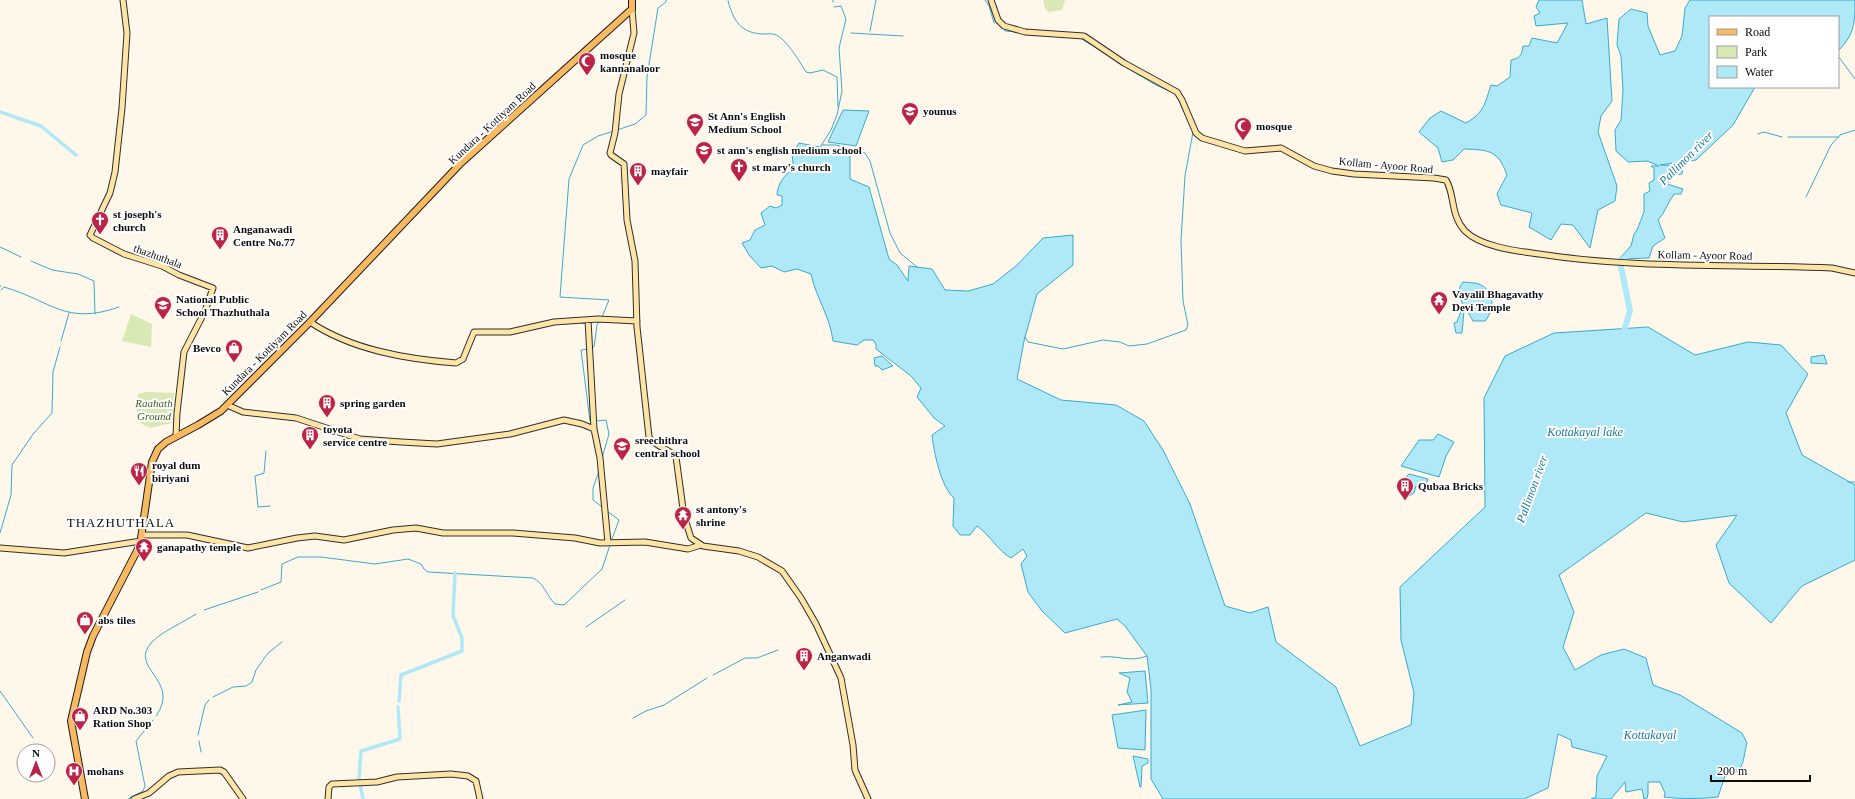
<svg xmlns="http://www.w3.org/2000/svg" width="1855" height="799" font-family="Georgia,serif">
  <rect width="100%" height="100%" fill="#fff7ea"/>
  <path fill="#d9e9b5" d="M1065,0L1062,10L1048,12L1045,8L1043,0Z
    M131,314L152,324L151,347L122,341Z
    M146,392L174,393L172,423L150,428L140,423L136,407L138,394Z"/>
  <path fill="#afe8f6" stroke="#36accd" d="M1539,0H1582L1586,24L1607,18L1612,101L1601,116L1598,132L1617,186L1615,201L1598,210L1590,248L1573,225L1561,224L1551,240L1529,227L1532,213L1501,205L1497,194L1507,175C1498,150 1489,150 1464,149L1453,160L1442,162L1438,148L1419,132L1430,118L1441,111L1466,123C1484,113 1485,103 1491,85L1497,86L1510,77L1511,60C1520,58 1522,55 1523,46H1529L1532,38L1557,43L1568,23L1536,26L1534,16L1540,13L1536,7Z
    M1690,0H1855C1855,22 1855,34 1838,51V17H1710V87H1755L1733,125L1696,160L1660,165L1683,166L1682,174L1673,175L1667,184L1683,189L1681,194H1674C1668,202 1665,213 1658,220L1665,238L1653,246L1649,258L1619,259L1631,246L1634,234L1637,230L1644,212V194L1650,191L1649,183L1654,180V168L1651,166H1659L1647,161L1628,162L1616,151L1615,130L1621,120L1623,90L1621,56L1617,45L1619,19L1631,9L1647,13L1648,26L1660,55L1675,51L1682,36L1685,8Z
    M843,110L869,111L856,146L828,142Z
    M799,143L850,153V179L869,187L889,259L897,265L908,281L909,266L932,269L945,290L968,291L993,284L1016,266L1043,238L1073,235V265L1037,294L1024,341L1017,379L1061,400L1116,405L1144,421L1163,450L1190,504L1225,606L1250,613L1268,607L1276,642L1336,687L1360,746L1411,725L1414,693L1401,640L1400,587L1485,507L1484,398L1505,356L1554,333L1648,327L1695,355L1748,342L1781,345L1808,374L1786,413L1802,455L1855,485V560L1802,586L1771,623L1729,583L1716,545L1737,515L1683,522L1646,513L1559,575L1574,612L1563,647L1575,670L1601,655L1624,649L1646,658L1653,685L1680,695L1742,733L1747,743C1742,761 1746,771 1725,776L1718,797C1702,799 1679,799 1664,797L1665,793L1660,782H1648V794L1647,798L1644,799L1642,789L1626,792L1625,782L1611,799H1591L1596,797L1597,776L1607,756L1572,747L1571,740L1558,734L1548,788L1524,799H1163L1151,779V689L1147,656L1125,626L1117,619L1065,633L1042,611L1028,592L1021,564L1027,556L1023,549L1011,558C997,550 991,536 977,526L970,535H960L953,526L954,498C941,487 934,453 932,435L945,426L934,418L917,397L921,388L911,376L876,349V344L873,340H864L857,345L833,341C830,316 816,298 811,274L797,269L784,272L772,266L761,268L749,255L742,243L750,240L755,230L765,225L761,213L770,206L776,208L782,205V196L777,195C778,183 784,175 794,169L792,155Z
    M1463,282C1470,283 1477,282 1483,286C1495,294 1494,311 1485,321H1473C1467,309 1452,295 1463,282Z
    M1461,311H1464L1462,333H1456L1454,323L1457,322Z
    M1824,355L1827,364L1811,363V357Z
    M882,356L893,366L882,370L878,366H875L874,358Z
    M1438,434L1454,442L1446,456L1439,477L1401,466L1419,440H1433Z
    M1409,474L1428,479L1424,488L1416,486L1414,493L1408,496L1397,487Z
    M1145,671L1148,703L1118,705L1132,702L1127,692L1130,678L1119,673Z
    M1146,710L1145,750L1118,748L1112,715Z
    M1133,756L1148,759V763L1142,766L1141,787H1140Z"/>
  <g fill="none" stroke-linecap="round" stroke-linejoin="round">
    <path stroke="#36accd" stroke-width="1" d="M833,0V2
      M985,0L989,6L994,23
      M728,1C734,22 741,33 763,34C768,34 774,33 778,36C786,40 801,63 806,72L810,73L823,70L837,77L838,107
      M1004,29L1005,31L1018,32
      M870,31L876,0
      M851,33L903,36
      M1080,38L1100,50
      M1838,56L1855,79
      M1117,62L1156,85L1176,94L1188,121
      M617,130L635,124L646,115L647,77L658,8L666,2V0
      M1758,134L1764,132L1782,137
      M1788,137H1839
      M822,145H836L865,153L870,161L890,233L900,253L917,267
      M819,149L831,130L837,115L842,91L839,48L846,19L841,6L834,7
      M1806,197L1831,145L1840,135L1855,130
      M0,247L21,257
      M31,261L52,270L78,274L94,281L95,314
      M0,286H1
      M1,290L4,287C52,301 65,326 119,307
      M602,317L609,300L560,297L569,179L583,145L598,136L614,131
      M1025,337L1028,342L1063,349L1103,340L1120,342L1129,346L1147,344L1186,330L1188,325L1183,301L1181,240L1185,176L1193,132
      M61,341L69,313
      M592,347H594L597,325L599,321
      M587,349L581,350L590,421H592
      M595,421L606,420L609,434L602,458
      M266,451L264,473L255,476L258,507L270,506
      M599,471L593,488V500L602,507
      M1848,482H1855
      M607,511L619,520L612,539
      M0,533L11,495L12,465L33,434L52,413L53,372L60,347
      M261,590L281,582L282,564L298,557H321L375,564L408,559L421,564L424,569L428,572L533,578C543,582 547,596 555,604L564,605L602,569L610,545
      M204,610L258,592
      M586,627L625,600
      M1101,657C1119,655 1129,663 1147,656
      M713,675L745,658H757L778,650
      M0,691L33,738
      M213,697L233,687L246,686L252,682L256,670L268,653L282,642
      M156,716C182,680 127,668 152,642C161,632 184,622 196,614
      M633,718L646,711L664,705L707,678
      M198,735L205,705L209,700
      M199,741L201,752
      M128,799L143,791L145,786L136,741L153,720"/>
    <path stroke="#afe8f6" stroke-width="3.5" d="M0,112L41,126L76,155
      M399,701L401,675L462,651V638L453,616L455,573
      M363,799L359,778L361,751L400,739L398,707"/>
    <path stroke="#afe8f6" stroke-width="6" d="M1623,334L1630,311L1620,262L1629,254"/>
    <defs>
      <path id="secondary" d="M123,0L127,33L122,108L115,172L110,193L90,235L93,238L124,254L162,266L179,275L213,288L205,311L184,352L177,413L176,436
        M991,0L998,20L1004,26L1025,32L1084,36L1124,63L1177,92L1182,100L1196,133L1202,138L1245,151L1281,148L1314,166L1332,171L1354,174L1434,178L1446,180C1455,194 1450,215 1465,231C1481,247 1517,251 1539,254C1636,269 1734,264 1832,268L1855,273
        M632,9L634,33L619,94L615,133L610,153L611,155L624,164L627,220L635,261L637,327L649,437C655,447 668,448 676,457L684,516L691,538L703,546L739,551L758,557L782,571L801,598L816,624L841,678L853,745L855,770L868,799
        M588,320L594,429L600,458L608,543
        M310,322C352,350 406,359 456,363L463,359L474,332H510L554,322L598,319L637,321
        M227,405L243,412L296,418L360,439L401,442L437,444L510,434L564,420L582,424L594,429
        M142,535H187L248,548L297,538L315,536L344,540L393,530L416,528L443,533H513L575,538L600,543L645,542L688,549L701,545
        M0,548L64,553L141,541
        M134,799L149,793L169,776L178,772L220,770L224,772L243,799
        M328,799L329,787L332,784L377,782L397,777L451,774L468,776L476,781L480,799"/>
      <path id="primary" d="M85,799L71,721L87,652L93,636L140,545L152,462L158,449L166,442L198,425L221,411L310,322L461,163L632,9V0"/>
    </defs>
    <use href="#secondary" stroke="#2e2e2e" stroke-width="7"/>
    <use href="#primary" stroke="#1d1d1d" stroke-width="8"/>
    <use href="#secondary" stroke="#ffe5a5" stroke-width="5"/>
    <use href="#primary" stroke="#f9b961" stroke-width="6"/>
  </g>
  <defs>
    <symbol id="mosque-pin" viewBox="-11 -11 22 30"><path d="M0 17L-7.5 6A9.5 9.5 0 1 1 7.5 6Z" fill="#bb2446" stroke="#fff"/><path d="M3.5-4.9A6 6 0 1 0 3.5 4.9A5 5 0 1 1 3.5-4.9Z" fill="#fff"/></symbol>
    <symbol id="university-pin" viewBox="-11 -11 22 30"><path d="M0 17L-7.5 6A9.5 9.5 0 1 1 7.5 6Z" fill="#bb2446" stroke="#fff"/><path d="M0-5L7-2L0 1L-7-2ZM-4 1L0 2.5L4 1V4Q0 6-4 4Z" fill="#fff"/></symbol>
    <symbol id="school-pin" viewBox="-11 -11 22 30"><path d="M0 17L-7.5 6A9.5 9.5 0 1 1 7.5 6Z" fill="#bb2446" stroke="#fff"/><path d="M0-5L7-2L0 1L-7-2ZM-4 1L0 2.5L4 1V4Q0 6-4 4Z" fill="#fff"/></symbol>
    <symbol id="church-pin" viewBox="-11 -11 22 30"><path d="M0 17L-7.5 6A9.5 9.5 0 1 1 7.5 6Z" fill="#bb2446" stroke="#fff"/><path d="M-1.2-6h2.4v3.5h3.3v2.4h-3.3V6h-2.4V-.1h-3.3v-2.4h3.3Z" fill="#fff"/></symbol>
    <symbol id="building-pin" viewBox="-11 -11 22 30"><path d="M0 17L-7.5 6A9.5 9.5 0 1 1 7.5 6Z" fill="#bb2446" stroke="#fff"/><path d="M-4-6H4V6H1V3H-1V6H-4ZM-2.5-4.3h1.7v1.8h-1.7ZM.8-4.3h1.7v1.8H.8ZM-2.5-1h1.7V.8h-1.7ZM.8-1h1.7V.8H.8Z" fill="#fff"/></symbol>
    <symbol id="temple-pin" viewBox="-11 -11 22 30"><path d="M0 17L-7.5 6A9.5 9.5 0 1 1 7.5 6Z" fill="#bb2446" stroke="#fff"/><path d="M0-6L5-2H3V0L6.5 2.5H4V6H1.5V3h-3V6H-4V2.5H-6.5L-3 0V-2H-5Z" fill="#fff"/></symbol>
    <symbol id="shop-pin" viewBox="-11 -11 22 30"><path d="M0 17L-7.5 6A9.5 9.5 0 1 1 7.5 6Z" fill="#bb2446" stroke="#fff"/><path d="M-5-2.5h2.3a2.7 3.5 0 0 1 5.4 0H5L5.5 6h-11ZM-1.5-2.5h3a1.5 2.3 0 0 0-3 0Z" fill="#fff"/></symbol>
    <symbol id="restaurant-pin" viewBox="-11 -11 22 30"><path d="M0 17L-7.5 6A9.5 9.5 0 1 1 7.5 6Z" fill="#bb2446" stroke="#fff"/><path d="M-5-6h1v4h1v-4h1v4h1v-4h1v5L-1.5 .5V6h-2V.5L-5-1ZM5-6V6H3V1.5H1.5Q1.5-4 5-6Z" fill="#fff"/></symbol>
    <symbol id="hospital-pin" viewBox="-11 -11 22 30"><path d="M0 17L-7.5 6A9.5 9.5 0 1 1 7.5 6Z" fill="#bb2446" stroke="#fff"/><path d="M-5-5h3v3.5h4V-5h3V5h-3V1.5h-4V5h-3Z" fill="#fff"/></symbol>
  </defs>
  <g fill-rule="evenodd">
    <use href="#mosque-pin" x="577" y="51" width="20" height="27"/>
    <use href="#university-pin" x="900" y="101" width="20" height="27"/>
    <use href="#school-pin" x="685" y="112" width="20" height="27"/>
    <use href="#mosque-pin" x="1233" y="116" width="20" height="27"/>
    <use href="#school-pin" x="694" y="140" width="20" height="27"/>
    <use href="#church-pin" x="729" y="157" width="20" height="27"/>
    <use href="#building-pin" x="628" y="161" width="20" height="27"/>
    <use href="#church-pin" x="90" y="210" width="20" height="27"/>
    <use href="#building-pin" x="210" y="225" width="20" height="27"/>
    <use href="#temple-pin" x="1429" y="290" width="20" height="27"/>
    <use href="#school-pin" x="153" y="295" width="20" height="27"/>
    <use href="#shop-pin" x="224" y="338" width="20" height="27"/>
    <use href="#building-pin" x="317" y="393" width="20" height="27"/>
    <use href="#building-pin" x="300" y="425" width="20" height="27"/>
    <use href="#school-pin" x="612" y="436" width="20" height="27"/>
    <use href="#restaurant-pin" x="129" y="461" width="20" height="27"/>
    <use href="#building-pin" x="1395" y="476" width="20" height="27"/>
    <use href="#temple-pin" x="673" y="505" width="20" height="27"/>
    <use href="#temple-pin" x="134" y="537" width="20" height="27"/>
    <use href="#shop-pin" x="75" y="610" width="20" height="27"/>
    <use href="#building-pin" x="794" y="646" width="20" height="27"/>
    <use href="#shop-pin" x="70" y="706" width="20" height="27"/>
    <use href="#hospital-pin" x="64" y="761" width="20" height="27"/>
  </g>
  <g text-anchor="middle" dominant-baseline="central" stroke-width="4" stroke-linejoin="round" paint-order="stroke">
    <g font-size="11" font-weight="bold" fill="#0c0c0c" stroke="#fff" text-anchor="start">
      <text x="600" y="55">mosque<tspan x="600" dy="13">kannanaloor</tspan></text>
      <text x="923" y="111">younus</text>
      <text x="708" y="116">St Ann's English<tspan x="708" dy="13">Medium School</tspan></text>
      <text x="1256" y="126">mosque</text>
      <text x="717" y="150">st ann's english medium school</text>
      <text x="752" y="167">st mary's church</text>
      <text x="651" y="171">mayfair</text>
      <text x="113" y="214">st joseph's<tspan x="113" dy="13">church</tspan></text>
      <text x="233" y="229">Anganawadi<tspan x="233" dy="13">Centre No.77</tspan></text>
      <text x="1452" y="294">Vayalil Bhagavathy<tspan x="1452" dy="13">Devi Temple</tspan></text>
      <text x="176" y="299">National Public<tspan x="176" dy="13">School Thazhuthala</tspan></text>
      <text x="221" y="348" text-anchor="end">Bevco</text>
      <text x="340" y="403">spring garden</text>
      <text x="323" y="429">toyota<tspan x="323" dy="13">service centre</tspan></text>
      <text x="635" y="440">sreechithra<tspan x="635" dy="13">central school</tspan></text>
      <text x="152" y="465">royal dum<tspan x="152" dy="13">biriyani</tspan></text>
      <text x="1418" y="486">Qubaa Bricks</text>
      <text x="696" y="509">st antony's<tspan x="696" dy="13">shrine</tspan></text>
      <text x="157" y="547">ganapathy temple</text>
      <text x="98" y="620">abs tiles</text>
      <text x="817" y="656">Anganwadi</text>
      <text x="93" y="710">ARD No.303<tspan x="93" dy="13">Ration Shop</tspan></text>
      <text x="87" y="771">mohans</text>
    </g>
    <g font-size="11" fill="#0c0c0c" stroke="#fff">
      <text transform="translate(492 123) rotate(-43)">Kundara - Kottiyam Road</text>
      <text transform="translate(1386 165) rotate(5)">Kollam - Ayoor Road</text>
      <text transform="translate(1705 255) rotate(1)">Kollam - Ayoor Road</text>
      <text transform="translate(158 256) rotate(20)">thazhuthala</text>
      <text transform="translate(264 353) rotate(-45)">Kundara - Kottiyam Road</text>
    </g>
    <g font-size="11" font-style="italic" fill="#38631d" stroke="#fff">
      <text x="154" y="403">Raahath<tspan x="154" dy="13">Ground</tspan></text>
    </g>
    <g font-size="12" font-style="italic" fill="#167a9d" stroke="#fff">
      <text transform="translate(1686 158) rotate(-45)">Pallimon river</text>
      <text x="1585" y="432">Kottakayal lake</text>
      <text transform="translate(1532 489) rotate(-70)">Pallimon river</text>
      <text x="1650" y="735">Kottakayal</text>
    </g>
    <g font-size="13" letter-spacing="1" fill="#0c0c0c" stroke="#fff">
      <text x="121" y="522">THAZHUTHALA</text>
    </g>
  </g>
  <rect x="1709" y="16" width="130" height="72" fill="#ffffff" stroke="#9e9e9e"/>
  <rect x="1717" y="29" width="20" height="6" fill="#f9b961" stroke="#9e9e9e"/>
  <text x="1745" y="36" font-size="12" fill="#0c0c0c">Road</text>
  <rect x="1717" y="46" width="20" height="12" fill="#d9e9b5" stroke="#9e9e9e"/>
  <text x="1745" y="56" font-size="12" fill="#0c0c0c">Park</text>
  <rect x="1717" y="66" width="20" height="12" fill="#afe8f6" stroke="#9e9e9e"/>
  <text x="1745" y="76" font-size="12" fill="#0c0c0c">Water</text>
  <g transform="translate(36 763)"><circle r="19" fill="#ffffff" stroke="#9e9e9e"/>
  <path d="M0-3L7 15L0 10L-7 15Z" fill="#bb2446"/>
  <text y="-6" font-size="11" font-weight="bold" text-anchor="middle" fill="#0c0c0c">N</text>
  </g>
  <path d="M1711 775v6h99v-6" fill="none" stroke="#0c0c0c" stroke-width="2"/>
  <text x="1717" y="775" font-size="12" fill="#0c0c0c" stroke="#ffffff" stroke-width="3" paint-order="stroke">200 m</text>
</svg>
